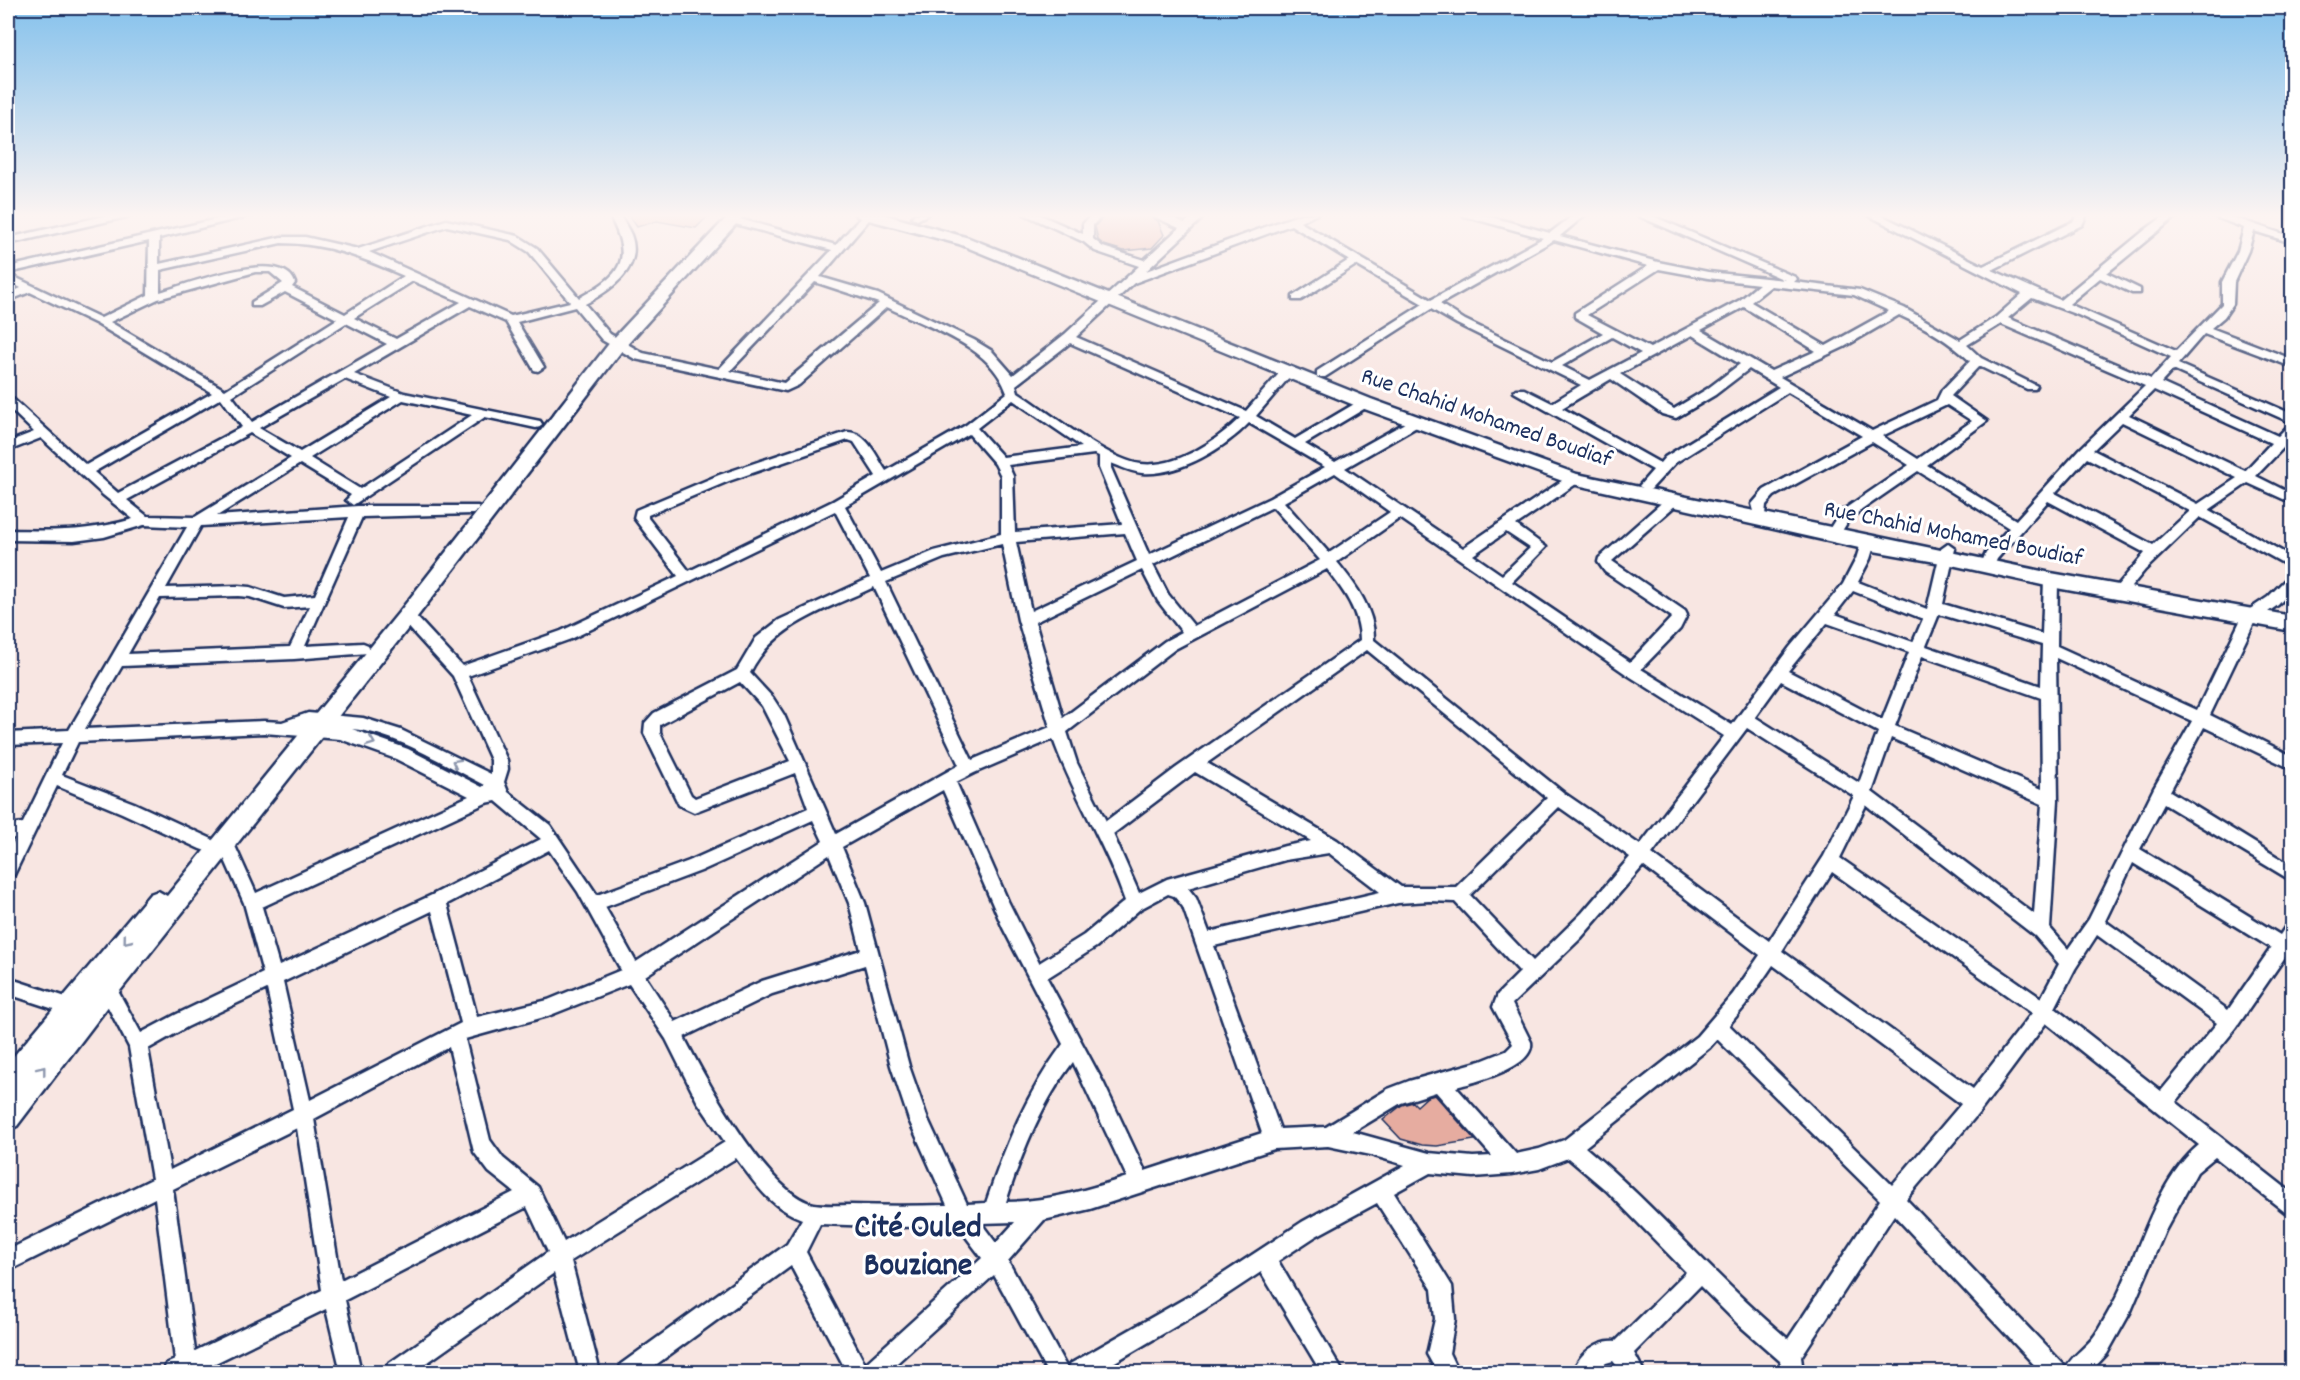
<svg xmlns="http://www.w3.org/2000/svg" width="2300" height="1380" font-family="Dekko,sans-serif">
  <rect width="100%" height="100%" fill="#f8e6e2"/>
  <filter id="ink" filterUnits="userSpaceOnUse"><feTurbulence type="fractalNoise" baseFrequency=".0167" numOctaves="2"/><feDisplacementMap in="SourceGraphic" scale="12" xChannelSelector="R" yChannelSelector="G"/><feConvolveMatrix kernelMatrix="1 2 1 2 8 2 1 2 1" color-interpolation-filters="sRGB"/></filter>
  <g filter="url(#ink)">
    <path fill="#e6aca0" stroke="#1b2f5e" stroke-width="1.5" d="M628,214H696L708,216L696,228L657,221L637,227Z
      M1117,214H1147L1158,221L1164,235L1152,248L1124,251L1104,245L1098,240L1095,226L1105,215Z
      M1435,1095L1475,1140H1474L1437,1146L1422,1145L1401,1139L1383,1120L1402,1105L1413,1102L1417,1106L1427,1097Z"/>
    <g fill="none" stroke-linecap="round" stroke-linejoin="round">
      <defs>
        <path id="street" d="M113,214H131L126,217L8,244V238Z
          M239,214H257L159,238V264L281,237H305L358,249L446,220L518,236L537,248L579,298C623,274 633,260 609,214H619C623,221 628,228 631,235C644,269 609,291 585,304L610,334L643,353L719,369L832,250L728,222V218H736L836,245L864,214H874L820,277L878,294L974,340L992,351L1013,375L1065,334L1139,266L1095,251L1084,242L1024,214H1038L1083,234V224L1092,214H1103L1093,225V239L1103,247L1144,260L1179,228L1149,214H1163L1185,223L1196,214H1207L1146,271L1287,219L1302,214H1317L1300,222L1431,300L1543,238L1464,216L1463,214H1480L1550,233L1575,214H1586L1560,236L1658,262L1708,272L1785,280L1634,214H1648L1795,277L1797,279L1794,282L1860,290L1904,308L1960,340L1996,317L2022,294L1866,214H1879L1983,266L2074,221L2077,214H2087L2082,225L1992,270L2060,300L2145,230L2167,214H2179L2107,273L2140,289V293H2132L2100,278L2069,304L2176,351L2222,304V282L2238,251L2244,228L2208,214H2223L2292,237V243L2254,231L2248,251L2234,282L2233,304L2224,317L2211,328L2292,359V367L2204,334L2178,364L2292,414V423L2173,370L2161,383L2278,436L2288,426L2292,425V436L2285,446L2256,476L2292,494V503L2248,483L2209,510L2292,557V568L2200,517L2145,570L2131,587L2129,596H2119L2117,586L2145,553L2048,501L1997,559L1992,570H1982L1980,566L1986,553L2009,528L1918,471L1850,518L1842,531H1832L1830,528L1840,512L1909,465L1872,442L1774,496L1766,505L1765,515H1755L1752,504L1764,490L1862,436L1788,392L1675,463L1651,489L1646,490L1639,486L1653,470L1514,392L1516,389H1524L1552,403L1581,385L1457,324L1431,309L1325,377H1317V371L1423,304L1356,265L1301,300H1293V296L1349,260L1291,225L1134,283L1076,337L1246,411L1283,369H1291V375L1256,416L1295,439L1361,400H1369L1371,403L1369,406L1305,444L1335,462L1412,419H1420L1422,422L1420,425L1345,468L1463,548L1569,476H1579L1581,479L1579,482L1516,525L1546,547L1512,582L1630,662L1672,617L1605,572L1598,562L1599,558L1667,498H1677L1679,501L1677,504L1612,561L1685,611L1687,615L1680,629L1641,669L1732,725L1790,647L1843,584L1856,559L1861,543L1868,538L1875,543L1870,559L1858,582L1927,609L1941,549L1948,544L1955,549L1943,604L2042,634L2044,580L2046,576H2056L2058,580L2057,646L2197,710L2244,613L2268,597L2287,578L2292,577V590L2278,605L2255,621L2210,715L2292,756V769L2204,727L2170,791L2292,866V881L2164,804L2140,849L2280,935L2286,926L2292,924V960L2285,957L2236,1028L2176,1102L2292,1193V1215L2285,1212L2215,1157L2197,1172L2165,1231L2131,1311L2107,1354L2090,1372H2041L1894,1215L1801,1357L1803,1372H1783L1780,1361L1739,1325L1700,1286L1634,1353L1644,1372H1622L1613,1361L1606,1363L1597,1372H1573C1578,1355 1597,1339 1616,1341L1686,1272L1607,1191L1568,1158L1539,1169L1512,1174L1473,1177L1430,1173L1394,1193L1452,1286L1455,1319L1449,1353L1458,1372H1437L1427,1354L1435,1319L1432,1289L1377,1203L1316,1236L1278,1261L1343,1372H1321L1261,1272L1205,1309L1098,1372H1047L994,1275L887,1372H847L791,1266L646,1372H619L621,1364L787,1244L802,1219C769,1207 756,1184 736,1158L571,1261L600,1372H580L554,1273L414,1372H386L388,1364L548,1252L527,1207L345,1300L361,1372H341L326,1309L197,1372H164L166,1364L175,1360L155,1198L8,1271V1250L152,1179L129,1047L98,988L101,982L107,980L113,982L141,1033L175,1015L263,973L244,903L217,842L219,837L225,835L231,837L256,893L469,796L396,759L340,739L264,733L78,742L62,775L134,803L212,839L214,844L212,849L206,851L200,849L122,813L57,786L14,875L8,877V854L15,838L8,839V825L23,823L62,743L8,745V733L69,730L187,527L144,525L104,537L74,541L8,540V530C54,531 88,532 133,519L103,495L41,438L8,451V442L34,432L8,407V397L12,398L86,465L212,393L97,324L30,292L8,301V294L21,288L8,281V274L101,318L148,295L149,241L8,273V267ZM447,226L510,240L529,252L570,302L511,316L369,252ZM1554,240L1648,266L1575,313V317L1603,333L1552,362L1465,320L1440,304ZM281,243C327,243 363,258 404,276L345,314L292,287L295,283C283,246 186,285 160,292V270ZM1659,269L1708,278L1759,284L1740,300L1650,348L1587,315ZM255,272H270L283,283L252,302V306H260L285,292L337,319L225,390L110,322L158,299ZM413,281L461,302L396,339L354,318ZM815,282L879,303L784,383L730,371ZM1771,286L1854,295L1889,311L1826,346L1751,302ZM2032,298L2078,315L2171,357L2151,379L2008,318ZM470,306L506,322L534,370L538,371L544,367L517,322L575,307L602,340L635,359L786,391L799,385L887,307C929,328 991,345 1007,393L966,425L886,471C876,456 867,432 847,432L719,475L636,510L634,518L678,576L561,631L462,666L412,612H402L400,616L402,620L453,676L491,760V774L401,730L363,718L308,713L282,722L264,721L85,729L122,666L294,659L368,653L370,649L368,645L363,643L305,646L362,517L473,514L480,509L478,506H358L217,516L300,464L351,495L346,500L353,505L485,417L536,428L540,427L542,424L540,421L404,393L354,374ZM1744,307L1816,351L1771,371L1701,330ZM1899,315C1925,327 1949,341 1970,361L1942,390L1937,400L1872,431L1780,377L1844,347ZM346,323L387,344L252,422L232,396ZM2001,324L2145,386L2080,449L2016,520L1927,465L1987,421L1951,396L1979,366L2027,389H2035L2037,386L1981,358L1967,345ZM1692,335L1740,364L1707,389L1674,409L1620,374ZM1612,337L1641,353L1590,380L1562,366ZM1070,343L1240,418C1216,441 1177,468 1141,464C1107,460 1049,412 1018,392L1016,385ZM1749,369L1779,387L1665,457L1660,463L1562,408L1611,379L1662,414L1676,418L1715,395ZM345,379L391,397L300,452L259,428ZM2154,390L2271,443L2245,471L2129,415ZM221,398L242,427L118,493L94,472ZM403,400L472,415L360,489L310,458ZM1013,400L1082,447L1003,457L977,428ZM1947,405L1972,421L1918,459L1882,436ZM2122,422L2237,478L2198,504L2093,450ZM1249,423L1325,467L1270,498L1149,555L1111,468V463C1121,467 1132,472 1142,473C1179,476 1225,448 1249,423ZM250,433L291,458L195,517L147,516L127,500ZM969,434L995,464L1001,476V534L934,551L881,573L845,506ZM848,440L854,442L876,476L833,501L689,571L648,518V515L729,481ZM1094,454L1099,456V468L1122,524L1015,532L1013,476L1008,465ZM2087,458L2190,511L2153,545L2055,493ZM1335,473L1390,512L1329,553L1284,502ZM1273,507L1320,560L1194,626L1168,594L1153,565ZM835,511L870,578L779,620L756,638L737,670L654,713L645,723L644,733L679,805L694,812L795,773L808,808L689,861L597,895L550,825L508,792L504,782L508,769L507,760L468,676L571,639ZM349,517L315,595L284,598L250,587L238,586L166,588L201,526ZM1400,518L1626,674L1724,736L1640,845L1564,793L1374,640C1375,610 1355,584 1337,562ZM1506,532L1530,548L1502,575L1473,555ZM1125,533L1137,561L1031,611L1016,542ZM1002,544L1018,620L1050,727L972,760L886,582L944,558ZM1327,569C1343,590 1360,612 1360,640L1176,768L1106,821L1077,763L1067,732L1175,649ZM1142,570L1158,601L1182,632L1165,641L1063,718L1035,622ZM874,587L959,765L836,834L784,715L773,698L750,673C774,623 829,609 874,587ZM1853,591L1923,619L1913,642L1835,614ZM238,596L250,597L284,608L310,606L290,647L128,654L160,598ZM1939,614L2042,645L2041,686L1926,646ZM1827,623L1909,652L1882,720L1788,671ZM1367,650L1547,798L1456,887H1401L1337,840L1207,763ZM1922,656L2041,698L2042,789L1895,726ZM2056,658L2192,721L2154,788L2089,919L2068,949L2050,928L2058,800ZM1781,681L1878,732L1859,783L1755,717ZM740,682L762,706L790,761L695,798L691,795L660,733V725ZM1747,728L1854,796L1824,856L1769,941L1652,854ZM352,729C396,733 445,765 485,785L482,787L408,749ZM1891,738L2042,804L2034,914L1872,792ZM1053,739C1073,795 1106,845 1125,901L1084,935L1039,963L1008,901L956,782L974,773ZM1195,772L1311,841L1285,846L1167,879L1139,893L1113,834ZM943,790L1003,928L1063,1044C1027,1092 1005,1146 986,1203L967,1204L927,1117L909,1066L865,903L842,847ZM496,801L541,839L432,895L279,966L262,907L486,803ZM1866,805L2035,936L2059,964L2041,998L1840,858ZM1559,807L1630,857L1582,913L1533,961L1470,895ZM813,820L823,841L636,962L605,907L701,871ZM549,850L578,892L621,970L548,1000L477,1017L447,904ZM1329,853L1380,892L1209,932L1196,898L1188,888L1285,860ZM829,855L849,903L861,950L762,981L675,1022L645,976ZM2133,863L2271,948L2228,1010L2105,921ZM1643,866L1760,955L1733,994L1697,1036L1564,1140L1539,1149L1516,1154L1456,1087C1475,1082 1535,1067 1531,1042L1512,1004L1581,938ZM1832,872L2032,1013L1973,1089L1782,951ZM1168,894L1174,896L1183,907L1262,1133L1145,1171L1104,1084L1047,978L1096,947L1140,909ZM1429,901L1455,902L1520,972L1498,994L1493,1007L1513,1044L1506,1051L1481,1061L1409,1081L1388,1089L1326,1127L1280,1129L1214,946L1398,903ZM432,911L461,1023L310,1100L283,982ZM2097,935L2217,1023L2161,1091L2055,1008L2075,969ZM865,965L891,1066L909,1120L947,1205C915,1206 883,1206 851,1205C839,1205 825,1206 814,1204C768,1195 705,1078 684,1037L772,994ZM1773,965L1961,1104L1892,1185L1729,1025L1745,1006ZM629,984L666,1039L697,1101L725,1142L564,1242L538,1187L503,1158L490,1140L465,1039L548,1016ZM267,989L293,1109L170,1170L148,1049L187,1027ZM2046,1023L2199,1145C2157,1180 2141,1247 2117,1296C2111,1308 2104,1320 2097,1332C2089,1346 2071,1355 2065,1370L2063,1364L1906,1199L1982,1109ZM1717,1039L1880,1200L1788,1339C1716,1279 1657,1207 1585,1147L1709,1048ZM449,1047L474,1152L489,1172L514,1192L341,1280L314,1119ZM1073,1062L1127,1177C1087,1190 1049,1201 1006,1202C1022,1152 1041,1104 1073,1062ZM1436,1092L1492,1156L1473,1157L1429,1153L1353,1132L1401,1103ZM297,1128L322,1290L195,1351L173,1189ZM1328,1146L1371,1155L1405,1165L1302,1222L1191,1295L1070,1364L1068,1370L1008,1261L1044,1220L1090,1209L1274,1149ZM1015,1222L996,1243L981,1223ZM820,1224L901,1227L957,1225L982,1258L865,1364L806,1252Z
          M915,214H928L917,220L912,217Z
          M8,978L78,1001L81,1007L78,1013L72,1015L8,994Z"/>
        <path id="secondary" d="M730,214H745L623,349L414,621L116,996L17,1126L8,1130V1063L150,894L158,891L167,896L400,611L611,341Z
          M856,214H882L969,238L1371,399L1577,474L2051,573L2292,616V631L2051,587L1947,564L1868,550L1568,483L1359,407L959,244L858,217Z"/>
      </defs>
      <use href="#street" stroke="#1b2f5e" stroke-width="5"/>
      <use href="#secondary" stroke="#1b2f5e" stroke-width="5"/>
      <use href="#street" fill="#fff" fill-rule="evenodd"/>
      <use href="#secondary" fill="#fff" fill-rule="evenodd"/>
    </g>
    <defs><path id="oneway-chevron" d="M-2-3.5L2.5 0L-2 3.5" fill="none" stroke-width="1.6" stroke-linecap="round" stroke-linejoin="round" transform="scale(1.5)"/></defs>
    <g stroke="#8d97ae">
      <use href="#oneway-chevron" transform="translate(371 742) rotate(21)"/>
      <use href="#oneway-chevron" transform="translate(456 763) rotate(-151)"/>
      <use href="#oneway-chevron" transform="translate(127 940) rotate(129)"/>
      <use href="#oneway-chevron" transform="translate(42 1070) rotate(-52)"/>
    </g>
  </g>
  <linearGradient id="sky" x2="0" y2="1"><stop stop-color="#84c1ec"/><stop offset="0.53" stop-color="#fcf4f2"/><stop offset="1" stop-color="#fcf4f2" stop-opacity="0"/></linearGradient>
  <rect width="2300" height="407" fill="url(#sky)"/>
  <g text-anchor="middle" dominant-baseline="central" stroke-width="6" stroke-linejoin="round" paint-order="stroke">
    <g font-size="24" fill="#1b2f5e" stroke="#fff">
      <text transform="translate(1486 419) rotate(19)">Rue Chahid Mohamed Boudiaf</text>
      <text transform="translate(1953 535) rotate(11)">Rue Chahid Mohamed Boudiaf</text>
    </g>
    <g font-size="33" font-weight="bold" fill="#1b2f5e" stroke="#fff">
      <text x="918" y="1229">Cité Ouled<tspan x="918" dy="38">Bouziane</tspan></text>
    </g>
  </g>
  <rect width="2300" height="1380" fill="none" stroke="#fff" stroke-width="30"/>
  <rect x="15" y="15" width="2270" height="1350" fill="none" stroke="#1b2f5e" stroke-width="2" filter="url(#ink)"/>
</svg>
